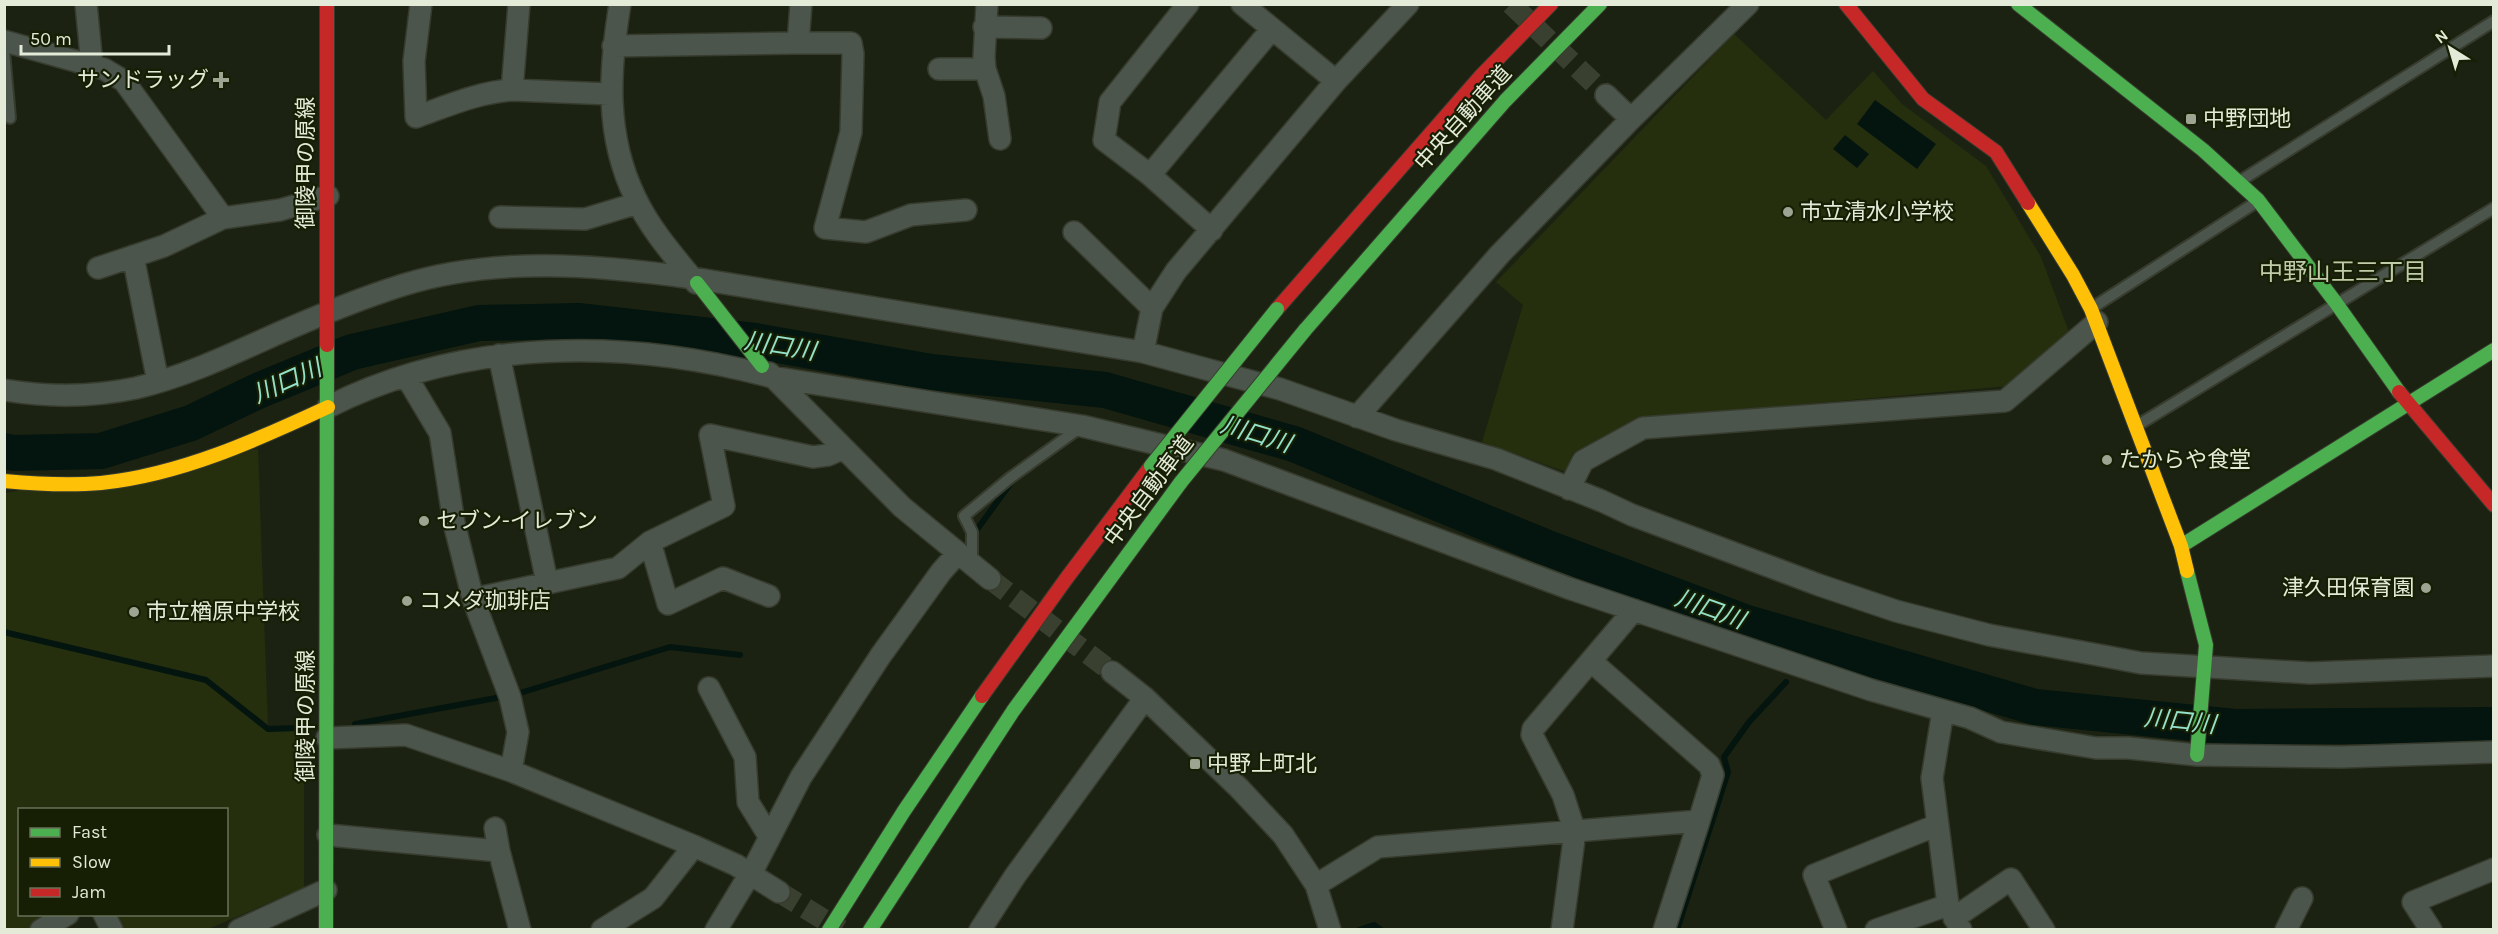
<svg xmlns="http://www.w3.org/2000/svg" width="2498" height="934" font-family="Karla,'Noto Sans JP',sans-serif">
  <rect width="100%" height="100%" fill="#1c2211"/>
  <path fill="#252f0e" d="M1734,34L1826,120L1873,71L1902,104L1986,166L2041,257L2069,332L2008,386L1637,419L1573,453L1566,472L1482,442L1523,305L1496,282Z
    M258,449L268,729L304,728V888L208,929H122L113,915L226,914V810H20V914L53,915L38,929L5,930V493Z"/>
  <path fill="#03150e" d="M1875,100L1936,144L1917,169L1857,124Z
    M1845,135L1869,154L1857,168L1833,149Z"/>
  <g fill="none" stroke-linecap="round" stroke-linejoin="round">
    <path stroke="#03150e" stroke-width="6" d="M976,531L1013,480
      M4,632L206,680L268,729L298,728
      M520,693L670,647L740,655
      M355,724L496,698
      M1359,930L1374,925L1381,930
      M1677,930L1728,772L1724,757L1749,722L1786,682"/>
    <path stroke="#03150e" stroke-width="36" d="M4,451L13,453L101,451L191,423L260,390L352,352L479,323L578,321L755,341L931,372L1105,390L1294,444L1545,547L1747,623L2035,707L2235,727L2494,725"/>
    <path stroke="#3a402f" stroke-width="21" stroke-dasharray="21 10" stroke-linecap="butt" d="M1511,4L1606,95
      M990,579L1112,672
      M779,892L841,930"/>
    <defs>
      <path id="lane" d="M4,51L10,118
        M2240,181L2494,21
        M2092,308L2258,201
        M2138,425L2494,208
        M972,565V532L964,516L1010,478L1081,427"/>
      <path id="street" d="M86,4L92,65
        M421,4L414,61L416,117C447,106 479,92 512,90
        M519,4L512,90L610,94
        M620,4C609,71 605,135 635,197C650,229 674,256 696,283
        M987,4L984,57L985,69L994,96L1000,139
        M1188,4L1110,102L1104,140L1150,175L1212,230
        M1242,4L1336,81
        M984,27L1041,28
        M4,41L104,69L124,81L223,218L280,210L328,196
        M798,43H851L853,54L851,132L825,228L866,232L911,215L966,210
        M613,46L798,43L801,4
        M939,69H985
        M1606,95L1631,119
        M1150,175L1271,30
        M500,217L585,219L638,203
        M1074,232L1152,308
        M133,256L158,382
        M98,268L164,246L223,218
        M1143,352L1152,308L1176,271L1336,81L1408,4
        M499,355L547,582
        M769,373L902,507L990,579
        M406,376L440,433L454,523L473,599L510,697L518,732L511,771
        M4,390C47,397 93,397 136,388C183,377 228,356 272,336C315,317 358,299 403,285C495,256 599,265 693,278L1143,352L1280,389L1396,430L1496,459L1602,501L1632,515L1819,585L1896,611L1989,635L2104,656L2141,663L2310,673L2494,666
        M328,407C465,338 627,338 772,377L1082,426L1224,460L1568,588L1871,690L1970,718L2001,732L2096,748H2128L2197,755L2341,757L2494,752
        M1357,417L1500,254L1631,119L1748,4
        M1569,489L1583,461L1643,428L2005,401L2097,322
        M650,542L668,604L723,578L769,596
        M473,599L618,568L650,542L724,506L710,435L813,457L828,455L842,449
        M1112,672L1145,698L1239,788L1283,835L1316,885L1330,930
        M709,688L745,757L748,802L769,836
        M1943,711L1932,778L1948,905L1961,930
        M327,738L406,735L511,771L694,846L736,865L779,892
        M328,835L499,851L495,828
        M499,851L520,930
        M1316,885L1378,847L1699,821L1713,775L1709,765L1592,662
        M104,914L112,930
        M1954,918L2011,879L2044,930
        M41,930L68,914
        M239,930L326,890
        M602,930L653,898L694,846
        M716,930L756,864L801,777L881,655L941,572L957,554
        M980,930L1015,876L1145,698
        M1562,930L1575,832L1563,795L1532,735L1533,729L1634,610
        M1664,930L1699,821
        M1836,930L1814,875L1937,825
        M1876,930L1948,905
        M2286,930L2302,898
        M2431,930L2413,902L2494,869"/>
      <path id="fast" d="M2018,4L2203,150L2258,200L2336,303L2399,392
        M697,283L762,366
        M1305,330L1505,101L1600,4
        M2181,546L2494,350
        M2187,571L2206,645L2197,755
        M326,930L327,345
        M829,930L904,811L982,696
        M870,930L1013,711L1181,482"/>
      <path id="slow" d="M2028,203L2073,275L2091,309L2181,546L2187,571
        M4,481C36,484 68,486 101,483C180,475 257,440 328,407"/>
      <path id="jam" d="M1846,4L1923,99L1996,152L2028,203
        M1277,309L1480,77L1551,4
        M327,345V4
        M2399,392L2494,505
        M982,696L1066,579L1151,466"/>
    </defs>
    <use href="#lane" stroke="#373c2f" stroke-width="14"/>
    <use href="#street" stroke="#373c2f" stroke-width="24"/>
    <use href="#fast" stroke="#373c2f" stroke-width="16"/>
    <use href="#slow" stroke="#373c2f" stroke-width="16"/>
    <use href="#jam" stroke="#373c2f" stroke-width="16"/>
    <use href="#lane" stroke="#4b554b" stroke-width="10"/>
    <use href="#street" stroke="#4b554b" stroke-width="21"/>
    <use href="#fast" stroke="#4caf50" stroke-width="14"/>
    <use href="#slow" stroke="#ffc107" stroke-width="14"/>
    <use href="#jam" stroke="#c62828" stroke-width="14"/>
    <defs>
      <path id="fast-bridge" d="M1151,466L1277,309
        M1181,482L1305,330"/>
    </defs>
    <use href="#fast-bridge" stroke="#373c2f" stroke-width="16" stroke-linecap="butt"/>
    <use href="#fast-bridge" stroke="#4caf50" stroke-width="14"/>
  </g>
  <g fill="#9da492" stroke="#161e03" stroke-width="2">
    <path d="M218 71h6v6h6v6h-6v6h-6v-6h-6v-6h6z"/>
    <rect x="2185" y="113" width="12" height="12" rx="3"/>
    <circle cx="1788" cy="212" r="6"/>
    <circle cx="2107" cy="460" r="6"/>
    <circle cx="424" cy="521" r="6"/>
    <circle cx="2426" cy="588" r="6"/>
    <circle cx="407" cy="601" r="6"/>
    <circle cx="134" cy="612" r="6"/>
    <rect x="1189" y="758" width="12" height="12" rx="3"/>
  </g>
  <g text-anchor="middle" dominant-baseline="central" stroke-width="4.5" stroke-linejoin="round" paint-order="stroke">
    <g font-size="22" fill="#e3ead8" stroke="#161e03" text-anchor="start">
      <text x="209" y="80" text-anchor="end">サンドラッグ</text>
      <text x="2203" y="119">中野団地</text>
      <text x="1800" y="212">市立清水小学校</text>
      <text x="2119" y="460">たからや食堂</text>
      <text x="436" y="521">セブン-イレブン</text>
      <text x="2414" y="588" text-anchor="end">津久田保育園</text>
      <text x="419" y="601">コメダ珈琲店</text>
      <text x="146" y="612">市立楢原中学校</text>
      <text x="1207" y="764">中野上町北</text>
    </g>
    <g font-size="22" fill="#e3ead8" stroke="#161e03">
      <text transform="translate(1463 118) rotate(-48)">中央自動車道</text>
      <text transform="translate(306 163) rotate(-90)">御陵甲の原線</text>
      <text transform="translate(1149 491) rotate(-53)">中央自動車道</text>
      <text transform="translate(306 716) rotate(-90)">御陵甲の原線</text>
    </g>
    <g font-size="24" fill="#bfcba9" stroke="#161e03">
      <text x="2343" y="272">中野山王三丁目</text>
    </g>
    <g font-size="24" font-style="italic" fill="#94e2cb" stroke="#161e03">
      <text transform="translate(780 346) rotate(9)">川口川</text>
      <text transform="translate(287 381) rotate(-24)">川口川</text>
      <text transform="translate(1256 434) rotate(17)">川口川</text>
      <text transform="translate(1710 609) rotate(20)">川口川</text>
      <text transform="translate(2180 721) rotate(6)">川口川</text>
    </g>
  </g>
  <rect width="2498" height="934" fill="none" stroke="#e3ead8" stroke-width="12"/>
  <rect x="18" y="808" width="210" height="108" fill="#161e03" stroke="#687058" stroke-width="1.5"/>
  <rect x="30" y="828" width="30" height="9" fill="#4caf50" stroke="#687058" stroke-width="1.5"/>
  <text x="72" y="838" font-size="18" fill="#e3ead8">Fast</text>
  <rect x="30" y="858" width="30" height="9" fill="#ffc107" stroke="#687058" stroke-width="1.5"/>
  <text x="72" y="868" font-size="18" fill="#e3ead8">Slow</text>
  <rect x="30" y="888" width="30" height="9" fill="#c62828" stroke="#687058" stroke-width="1.5"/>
  <text x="72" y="898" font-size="18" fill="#e3ead8">Jam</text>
  <g transform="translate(2450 48) rotate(323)" stroke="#161e03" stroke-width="4.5" paint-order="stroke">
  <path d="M0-4.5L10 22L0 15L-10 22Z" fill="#e3ead8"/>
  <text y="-9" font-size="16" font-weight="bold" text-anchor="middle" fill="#e3ead8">N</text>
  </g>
  <path d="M21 45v9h148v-9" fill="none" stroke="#e3ead8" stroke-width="3"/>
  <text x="30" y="45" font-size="18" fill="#e3ead8" stroke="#161e03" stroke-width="4.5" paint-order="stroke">50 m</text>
</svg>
